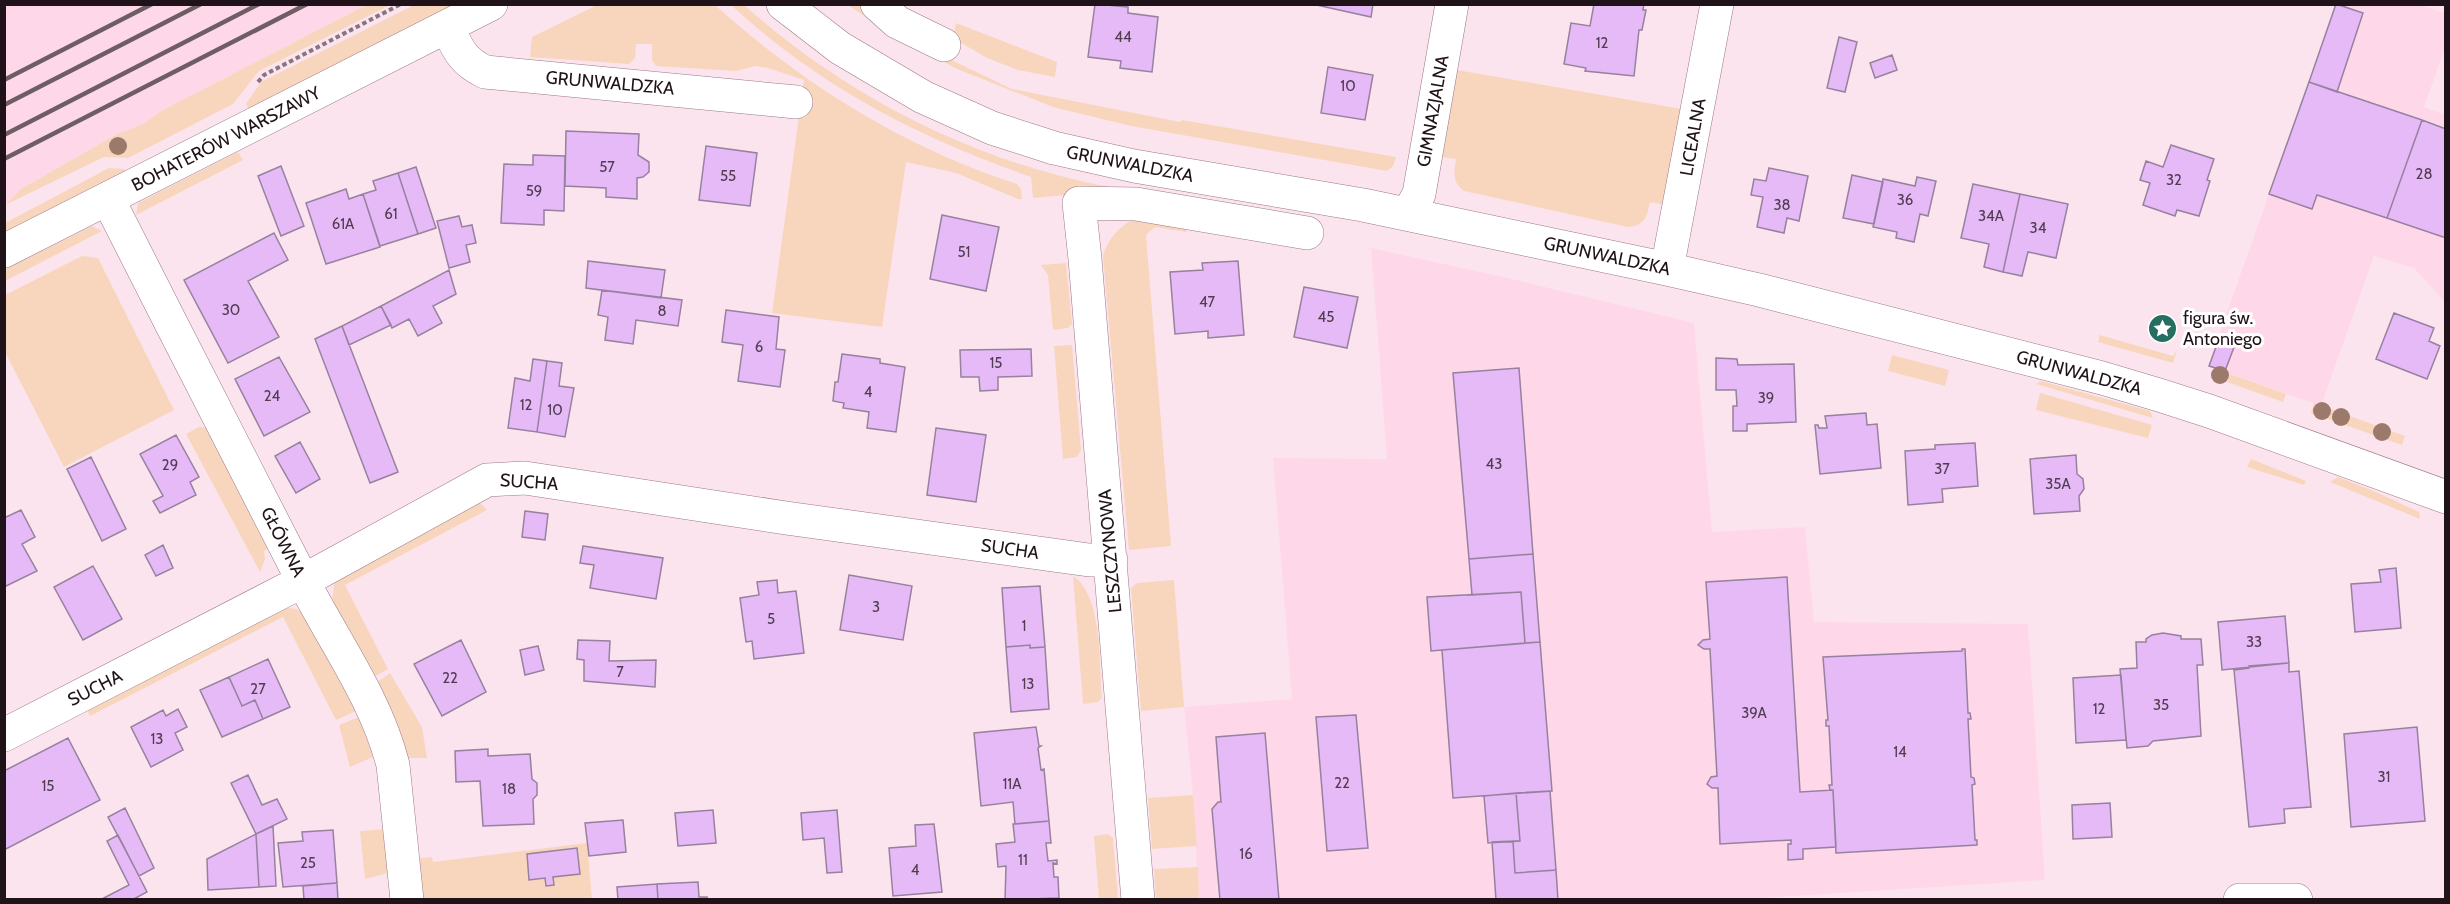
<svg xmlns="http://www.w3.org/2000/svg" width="2450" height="904" font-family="Cabin,sans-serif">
  <rect width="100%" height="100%" fill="#fce4ef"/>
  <path fill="#fed8e9" d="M5,5H366L163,110L143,124L117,134L21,189L5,205Z
    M2336,5H2421L2445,13V48L2424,107L2445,115V302L2414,268L2374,256L2321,406L2208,366Z
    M1371,248L1512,279L1694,323L1712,532L1805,527L1814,622L2028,624L2045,880L1732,900L1199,899L1193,795L1184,707L1292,699L1273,458L1387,459Z"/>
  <path fill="#f8d6bd" d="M366,5H390L259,71L233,104L128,158L104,157L5,205L21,189L117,134L143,124L163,110Z
    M414,5H455L249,109L246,104L261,82Z
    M597,5H715C803,84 903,147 1017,184L1021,189L1022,199H1018L956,173L906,162L882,327L772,313L804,80L768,68L755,66L736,71L656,66L652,60V44H636L635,58L629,64L530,57L532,37Z
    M731,5H744C847,97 973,161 1109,187V191L1033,198L1031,177C917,137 820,87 731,5Z
    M848,5H862L941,55L1012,89L1180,122L1182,120L1396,157L1393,166L1387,171L1131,126L1053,107L957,69L893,35Z
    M956,23L1057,62L1055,77L1018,70L987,58L958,41L954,33Z
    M1457,70L1682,109L1666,205L1650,202C1647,216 1645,226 1628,227L1464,191C1452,182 1454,173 1456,159L1442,157Z
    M238,152L243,160L136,215L138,203Z
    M109,168L125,169L126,171L5,233V223Z
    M1135,218L1189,223L1186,232L1155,227L1146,235L1171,546L1129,550L1103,256C1109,237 1118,228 1135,218Z
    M92,226L102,231L5,281V269Z
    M82,256L98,258L174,410L64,467L5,352V295Z
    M1066,263L1072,324L1068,328L1053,330L1048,275L1041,265Z
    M2100,335L2173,356L2177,350L2173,363L2098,342Z
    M1072,345L1081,450L1077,457L1063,459L1054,346Z
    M1892,355L1949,370L1945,386L1888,371Z
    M2230,374L2286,394L2283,402L2227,382Z
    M2041,381L2150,411L2153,418L2036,384Z
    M2040,393L2152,425L2148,438L2036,410Z
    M2314,403L2405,436L2402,445L2311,413Z
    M199,427L210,428L272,547L264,551L265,559L260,572L186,434Z
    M2251,459L2306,481L2304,485L2247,467Z
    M2338,477L2376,492L2419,512L2420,519L2330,482Z
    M479,502L487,510L345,585L388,669L374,677L332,602L334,584L341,575Z
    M1073,576C1103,596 1099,664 1102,698L1098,702L1083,704Z
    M1174,580L1184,707L1141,711L1131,588L1137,583Z
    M282,607L296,609L309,618L356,711L336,720L283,617L90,716L86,708Z
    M390,673L422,727L427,758H407L395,718L376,683Z
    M359,717L373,757L350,767L339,725Z
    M1193,795L1197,846L1152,849L1148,798Z
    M387,829L391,872L365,879L360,831Z
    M1108,834L1113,838L1118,899H1099L1094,836Z
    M587,843L592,899H420L417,859L432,857L433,862Z
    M1198,867L1199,899H1156L1154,869Z"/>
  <path fill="#e5baf7" stroke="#96819f" stroke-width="1.5" d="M1095,4L1128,7V13L1158,17L1152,72L1120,68L1121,61L1088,57Z
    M1312,4H1373L1371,17Z
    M1594,4H1644L1643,10H1646L1642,30H1639L1634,76L1585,71L1586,68L1564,64L1571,23L1590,26Z
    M2336,4L2363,13L2337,92L2309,82Z
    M1839,37L1857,42L1845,92L1827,88Z
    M1892,55L1897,70L1875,78L1870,63Z
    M1328,67L1373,75L1365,120L1321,113Z
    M2309,82L2422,120L2387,218L2317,195L2312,209L2269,194Z
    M2422,120L2446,129V238L2387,218Z
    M566,131L639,134L638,155L649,162V172L643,177L637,178V199L606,197V188L565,186Z
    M2171,145L2214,159L2207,180L2210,181L2199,216L2177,210L2175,216L2143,205L2150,183L2140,180L2146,161L2163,167Z
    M706,146L757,153L750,206L699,200Z
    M533,155L565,156L564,211L544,210V225L501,223L504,164L533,165Z
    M281,166L304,226L281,236L258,176Z
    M416,167L436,228L418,234L398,173Z
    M1769,168L1808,176L1799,221L1787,218L1784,233L1757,227L1763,197L1751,195L1754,179L1766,181Z
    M398,173L418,234L380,246L363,194L376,190L373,181Z
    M1852,175L1883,182L1874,224L1843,218Z
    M1917,177L1936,181L1928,216L1920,214L1914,242L1896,238L1897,232L1873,227L1883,179L1915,186Z
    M1973,184L2020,194L2003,272L1984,267L1989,244L1961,238Z
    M346,189L349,199L363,194L380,247L326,264L306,203Z
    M2020,194L2068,204L2056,258L2028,252L2022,276L2003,272Z
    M942,215L999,227L986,291L930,279Z
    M459,216L462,227L472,225L476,243L466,245L470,262L449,268L437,221Z
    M274,233L288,260L248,281L279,337L228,363L184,280Z
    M588,261L665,270L661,298L586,288Z
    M1238,261L1244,335L1208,338V331L1175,334L1170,272L1203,270L1202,263Z
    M449,270L456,294L433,306L442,323L418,336L409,319L392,328L381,306Z
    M1304,287L1358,297L1347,348L1294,337Z
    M602,290L682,300L678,326L636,320L633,344L605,340L608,317L598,315Z
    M381,306L391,325L349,345L342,326Z
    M726,310L779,317L776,349L785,350L780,387L738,381L743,345L722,342Z
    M2394,313L2434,328L2429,341L2440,346L2427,379L2376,359Z
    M342,326L398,472L370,483L315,339Z
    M2220,336L2236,342L2225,371L2209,366Z
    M1031,349L1032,376L998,377V390L980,391L979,377H961L960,350Z
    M842,354L880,359V363L905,367L896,432L867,428L869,412L843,408L844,403L833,401L835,382H838Z
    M279,357L310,412L264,436L235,379Z
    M1716,358L1737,359L1738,365L1794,364L1796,422L1747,424V431H1733V406H1737L1736,390H1716Z
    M533,359L547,361L537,432L508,428L515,378L530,381Z
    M547,361L562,363L559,386L574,388L565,437L537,432Z
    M1519,368L1533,554L1469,559L1453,373Z
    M1866,413L1867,425L1877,424L1881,468L1820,474L1815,425H1818L1819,428H1827L1825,416Z
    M936,428L986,435L976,502L927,495Z
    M176,435L199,477L190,482L196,495L160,513L153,501L163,496L140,454Z
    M300,442L320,479L296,493L275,456Z
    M1975,443L1978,486L1942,489L1943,502L1908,505L1905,451L1935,449V445Z
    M2076,455L2077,474L2083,479L2084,489L2079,496L2080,511L2034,514L2030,459Z
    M91,457L126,529L102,541L67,469Z
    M21,510L35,537L22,544L37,571L4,587V518Z
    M525,511L548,514L545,540L522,537Z
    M163,545L173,568L156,576L145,555Z
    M583,546L663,558L656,599L590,588L594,565L580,563Z
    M1533,554L1540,642L1525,643L1521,592L1472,595L1469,559Z
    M93,566L122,619L83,640L54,587Z
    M2396,568L2401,628L2355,632L2351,584L2381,582L2379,570Z
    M849,575L912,586L903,640L840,630Z
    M1787,577L1800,792L1833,790L1836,847L1803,849V859L1788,860V844H1791V840L1720,844L1718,788H1712L1707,784L1711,777L1717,776L1710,649H1704L1698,645L1703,640L1710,639L1706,582Z
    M777,580L778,593L796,591L804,653L754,659L752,641L746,642L740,598L759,595L757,582Z
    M1040,586L1045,647L1030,648V645L1006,647L1002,588Z
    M1521,592L1525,643L1431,651L1427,597Z
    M2285,616L2289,663L2222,670L2218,622Z
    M2163,633L2181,636V639H2201L2203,665H2197L2201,736L2153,741L2148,746L2127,748L2120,669L2137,668L2136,642H2146V639L2152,635Z
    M461,640L486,692L442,716L414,664Z
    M578,640L610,641L609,661L656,660L655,687L584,681V660L577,659Z
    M1540,642L1552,791L1453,798L1442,650Z
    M1030,645V648L1045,647L1049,709L1011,712L1006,647Z
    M538,646L544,670L525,675L520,650Z
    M1962,649H1965L1968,713H1970L1971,719H1968L1971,777L1974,778L1975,784L1972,785L1975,840H1977V845L1836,853L1833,790H1830L1829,785H1832L1829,726H1826V720H1828L1823,657L1962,651Z
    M268,659L290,707L263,719L255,700L242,706L229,677Z
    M2289,663V672L2299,671L2311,807L2284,809L2285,823L2249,827L2234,670L2249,668V666Z
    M2121,675L2126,740L2076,743L2073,678Z
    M229,677L242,706L255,700L263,719L222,737L200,690Z
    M178,709L187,727L175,733L183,750L151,767L131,727L163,710L166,716Z
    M1356,715L1368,848L1327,851L1316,717Z
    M1036,727L1039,746H1041L1038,748L1041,770L1044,769L1049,821L1015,824L1013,802L981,806L974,733Z
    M2417,727L2425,821L2351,827L2344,734Z
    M1265,733L1279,900H1220L1212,809L1218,802H1221L1216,737Z
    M68,738L100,800L4,850V771Z
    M488,749V756L530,754L532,779L537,783V795L533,799L534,824L483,826L480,781L456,782L455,751Z
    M248,775L262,805L277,799L287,819L256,834L231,783Z
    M1550,791L1556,870L1515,873L1513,841H1520L1516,793Z
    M1516,793L1520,841L1488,843L1484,796Z
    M2110,803L2112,837L2073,839L2072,805Z
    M125,808L154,868L139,876L108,817Z
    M713,810L716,843L678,846L675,813Z
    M837,810L842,872L827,873L824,838L803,840L801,813Z
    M623,820L626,852L589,856L585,823Z
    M1049,821L1051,843H1046L1048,861L1057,860V864L1053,863L1054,877H1058L1059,898L1005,900L1006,866L998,867L996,844L1015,842L1013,824Z
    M934,824L942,892L893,896L889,848L916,846L915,825Z
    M273,826L276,886L259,887L256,834Z
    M333,830L337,883L283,887L278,843L303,841L302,832Z
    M256,834L259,887L208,890L207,859Z
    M118,835L147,892L132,900H100L129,885L107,841Z
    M1513,841L1515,873L1556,870L1558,900H1496L1492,842Z
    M577,848L580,874L553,877L554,885L546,886L545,878L529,880L527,854Z
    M698,882L699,897H707L708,900H658L657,884Z
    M337,883L338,900H304L303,886Z
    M657,884L658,900H618L617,887Z"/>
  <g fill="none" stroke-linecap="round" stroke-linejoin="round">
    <defs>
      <path id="minor" d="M783,4L840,48L923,97L992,128L1054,148L1134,166L1363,205L1667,269L1759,290L2102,378L2159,395L2209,411L2446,497
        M877,4L897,22L944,45
        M447,27C458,49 462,61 485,72L796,102
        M108,199C172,326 237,452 302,579C333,640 376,698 393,765L407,900
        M1408,214L1419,194L1452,4
        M4,251L491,4
        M1667,269L1717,4
        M4,735L303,581L487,480L525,478L786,518L1089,560H1111
        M1138,900L1085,259L1079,203L1136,204L1307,233
        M2240,900H2296"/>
    </defs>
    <use href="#minor" stroke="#9b7888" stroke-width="34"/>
    <path stroke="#87757e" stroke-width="4" stroke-dasharray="4.5 3" stroke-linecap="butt" d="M258,82L264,75L401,4"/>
    <use href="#minor" stroke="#fff" stroke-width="33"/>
    <path stroke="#6f5d66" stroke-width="4.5" d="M4,80L152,4
      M4,105L201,4
      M4,135L259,4
      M4,159L307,4"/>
  </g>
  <g fill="#9b7a6c">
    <circle cx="118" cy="146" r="9"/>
    <circle cx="2220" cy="375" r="9"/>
    <circle cx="2322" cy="411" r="9"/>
    <circle cx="2341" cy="417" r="9"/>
    <circle cx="2382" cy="432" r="9"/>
  </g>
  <defs>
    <symbol id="sight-disc" viewBox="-11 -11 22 22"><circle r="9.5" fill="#276e62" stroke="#fff"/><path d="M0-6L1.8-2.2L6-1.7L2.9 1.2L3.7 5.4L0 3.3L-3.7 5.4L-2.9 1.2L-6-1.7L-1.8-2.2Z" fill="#fff"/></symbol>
  </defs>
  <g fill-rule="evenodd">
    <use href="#sight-disc" x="2146" y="312" width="33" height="33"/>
  </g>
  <g text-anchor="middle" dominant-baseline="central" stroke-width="6" stroke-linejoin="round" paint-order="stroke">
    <g font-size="15" fill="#513c50">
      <text x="1123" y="37">44</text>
      <text x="1602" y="43">12</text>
      <text x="1348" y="86">10</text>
      <text x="607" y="167">57</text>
      <text x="2424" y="174">28</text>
      <text x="728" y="176">55</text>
      <text x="2174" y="180">32</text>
      <text x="534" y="191">59</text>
      <text x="1905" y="200">36</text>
      <text x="1782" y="205">38</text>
      <text x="391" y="214">61</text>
      <text x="1991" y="216">34A</text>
      <text x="343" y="224">61A</text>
      <text x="2038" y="228">34</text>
      <text x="964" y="252">51</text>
      <text x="1207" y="302">47</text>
      <text x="231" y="310">30</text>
      <text x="662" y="311">8</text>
      <text x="1326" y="317">45</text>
      <text x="759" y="347">6</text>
      <text x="996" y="363">15</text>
      <text x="868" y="392">4</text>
      <text x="272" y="396">24</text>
      <text x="1766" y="398">39</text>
      <text x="526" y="405">12</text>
      <text x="555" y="410">10</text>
      <text x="1494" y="464">43</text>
      <text x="170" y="465">29</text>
      <text x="1942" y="469">37</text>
      <text x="2058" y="484">35A</text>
      <text x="876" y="607">3</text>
      <text x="771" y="619">5</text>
      <text x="1024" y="626">1</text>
      <text x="2254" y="642">33</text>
      <text x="620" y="672">7</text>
      <text x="450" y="678">22</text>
      <text x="1028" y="684">13</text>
      <text x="258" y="689">27</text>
      <text x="2161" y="705">35</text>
      <text x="2099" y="709">12</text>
      <text x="1754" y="713">39A</text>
      <text x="157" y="739">13</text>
      <text x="1900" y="752">14</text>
      <text x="2384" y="777">31</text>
      <text x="1342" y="783">22</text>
      <text x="1012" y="784">11A</text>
      <text x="48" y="786">15</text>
      <text x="509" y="789">18</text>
      <text x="1246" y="854">16</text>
      <text x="1023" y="860">11</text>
      <text x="308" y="863">25</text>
      <text x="915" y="870">4</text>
    </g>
    <g font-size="18" fill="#201219" stroke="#fff">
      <text transform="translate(610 83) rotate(5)">GRUNWALDZKA</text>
      <text transform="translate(1433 111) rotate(-80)">GIMNAZJALNA</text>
      <text transform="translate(1693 137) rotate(-80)">LICEALNA</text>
      <text transform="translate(226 139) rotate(-27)">BOHATERÓW WARSZAWY</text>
      <text transform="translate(1130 164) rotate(11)">GRUNWALDZKA</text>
      <text transform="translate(1607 256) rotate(12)">GRUNWALDZKA</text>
      <text transform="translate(2079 373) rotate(15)">GRUNWALDZKA</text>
      <text transform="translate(529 482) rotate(4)">SUCHA</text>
      <text transform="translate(283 542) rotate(63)">GŁÓWNA</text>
      <text transform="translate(1010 549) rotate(8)">SUCHA</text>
      <text transform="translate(1110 551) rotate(-95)">LESZCZYNOWA</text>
      <text transform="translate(95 688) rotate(-27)">SUCHA</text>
    </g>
    <g font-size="18" fill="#201219" stroke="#fff" text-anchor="start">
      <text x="2183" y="318">figura św.<tspan x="2183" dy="21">Antoniego</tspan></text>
    </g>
  </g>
  <rect width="2450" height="904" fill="none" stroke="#201219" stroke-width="12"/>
</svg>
